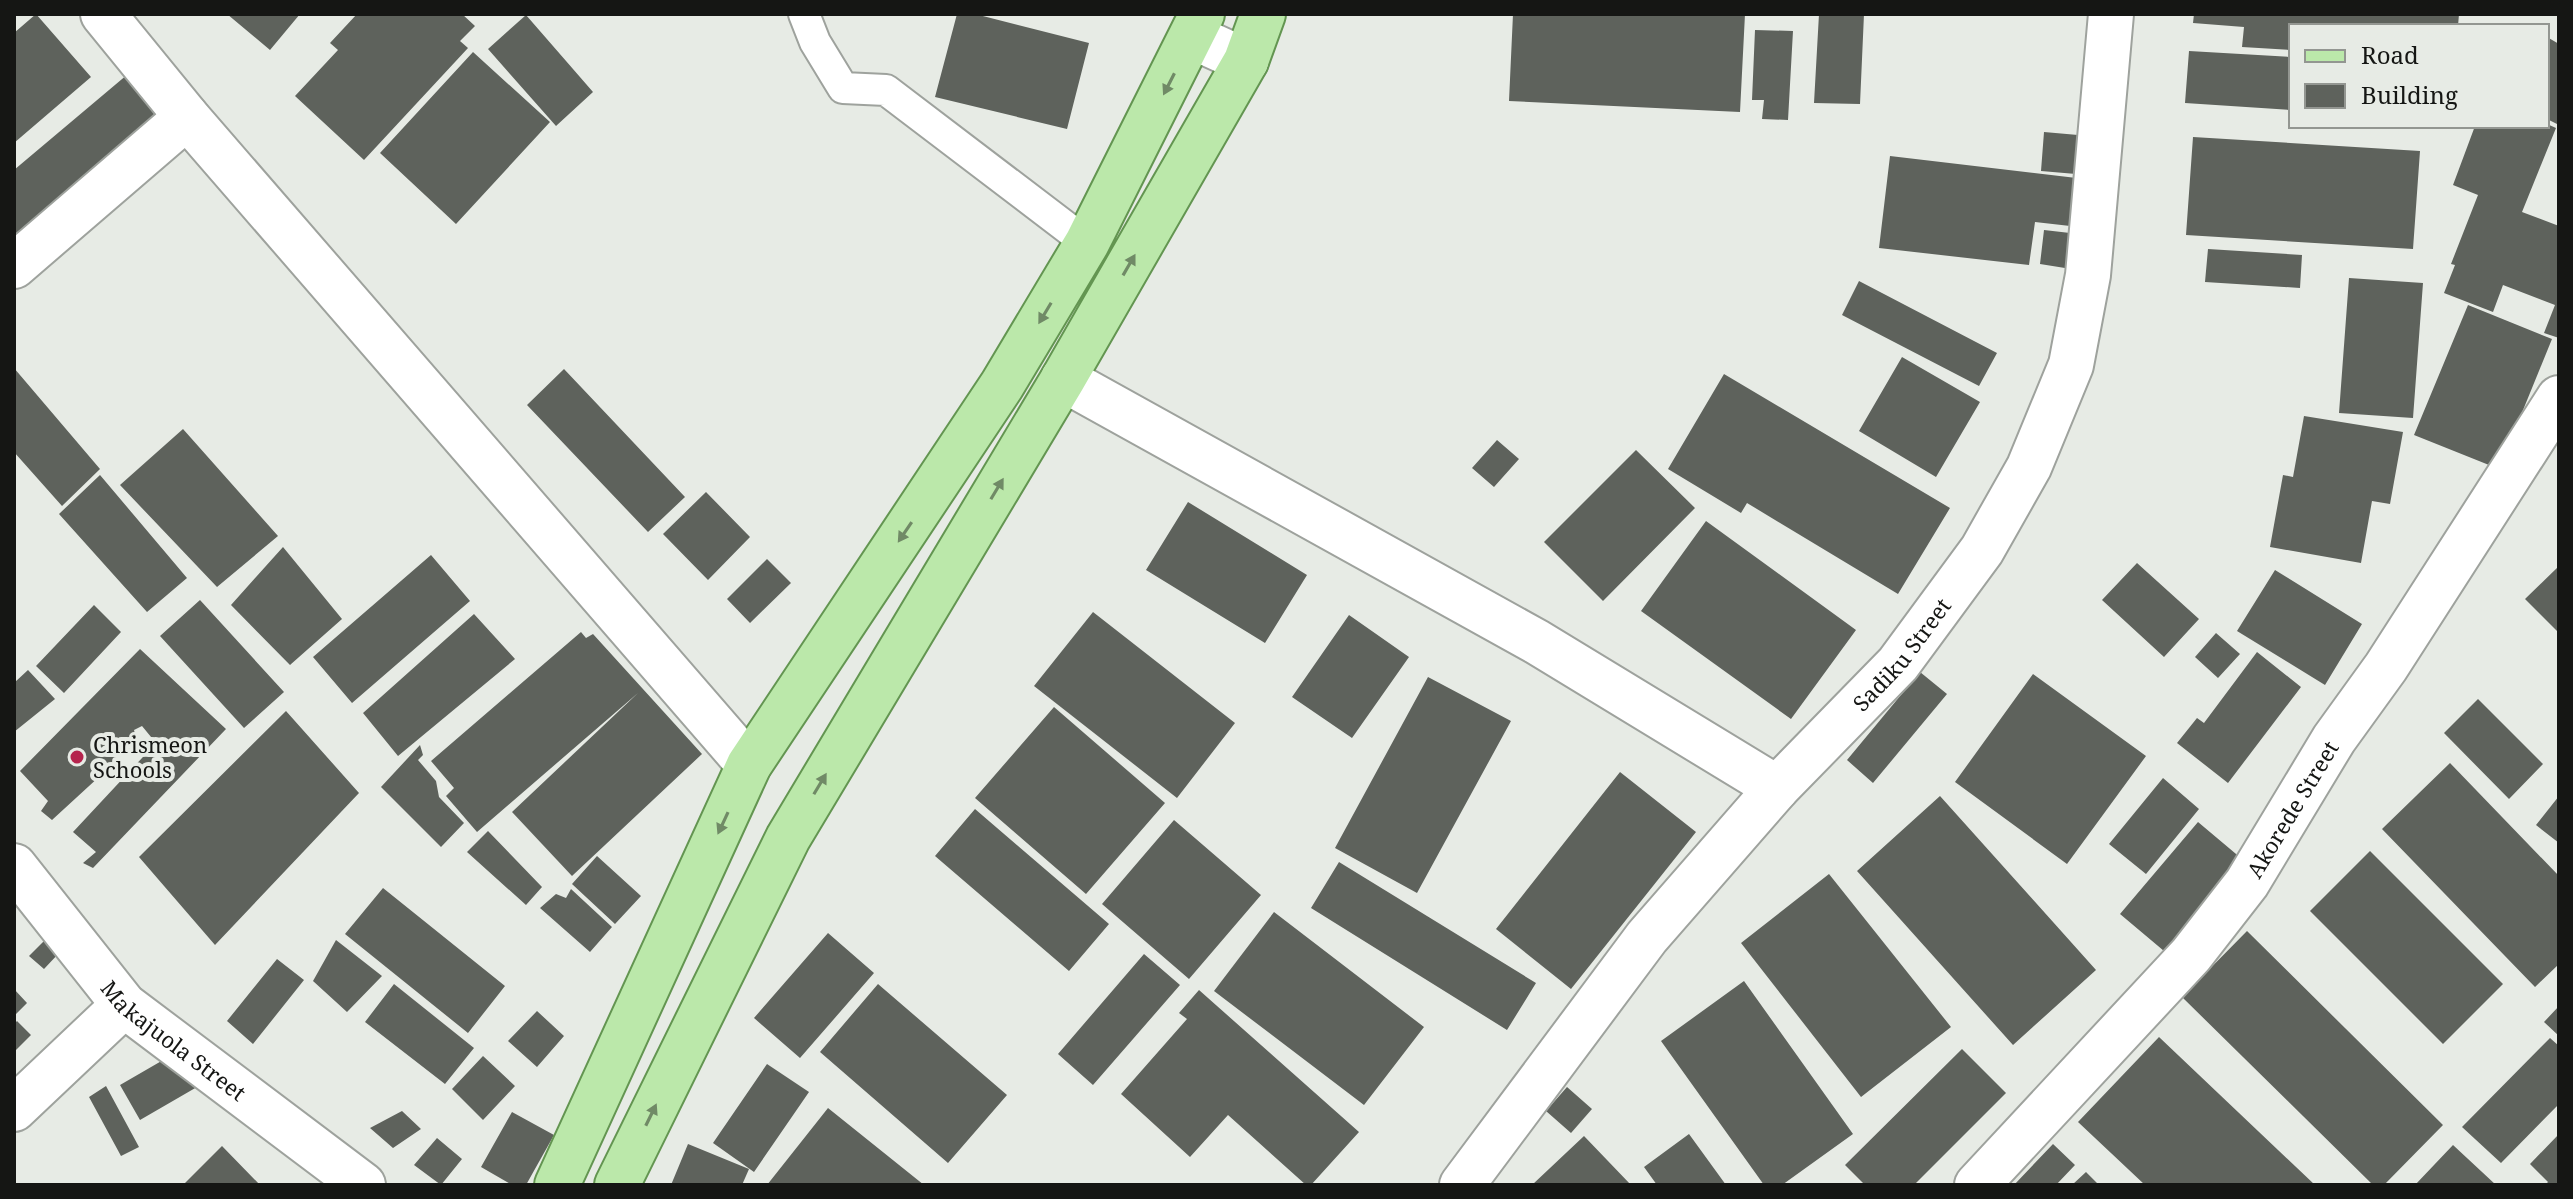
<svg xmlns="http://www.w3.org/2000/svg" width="2573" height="1199" font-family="'Noto Serif',serif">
  <rect width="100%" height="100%" fill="#e7ebe5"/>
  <path fill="#5e625c" d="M36,14L91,77L14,143V33Z
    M227,14H300L270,50Z
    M357,14H462L475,26L460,41L468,48L364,160L295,96L338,50L330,43Z
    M957,14H975L1089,43L1067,129L935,97Z
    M1513,14H1745L1740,112L1509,101Z
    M1819,14H1864L1860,104L1814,103Z
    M2194,14H2459L2458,26H2291V50L2242,47L2244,27L2193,23Z
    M526,15L593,92L556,126L488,49Z
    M1755,30L1793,31L1788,120L1762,119L1764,100H1752Z
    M2547,37L2559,44V125L2547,119Z
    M2189,51L2291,57V110L2185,103Z
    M473,52L550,122L456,224L380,153Z
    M128,74L160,112L14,236V170Z
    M2547,124L2556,128L2522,212L2559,226V338L2544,333L2555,305L2503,285L2493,312L2444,293L2455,265L2451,264L2478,195L2453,185L2475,126Z
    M2044,132L2078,135L2076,174L2041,171Z
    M2193,137L2420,151L2413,249L2186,235Z
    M1890,156L2085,179L2079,227L2035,222L2029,265L1879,248Z
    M2044,230L2070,233L2065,268L2040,264Z
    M2208,249L2302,255L2300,288L2205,282Z
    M2349,278L2423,283L2413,418L2339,413Z
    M1859,281L1997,353L1979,386L1842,315Z
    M2468,305L2552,339L2499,469L2414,435Z
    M1902,357L1980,402L1936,477L1859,431Z
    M14,368L100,469L62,506L14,452Z
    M564,369L685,497L648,532L527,405Z
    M1724,374L1950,508L1898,594L1747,503L1741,513L1668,469Z
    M2304,416L2403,432L2390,504L2372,501L2361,563L2270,547L2283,475L2293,477Z
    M183,429L278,536L217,587L120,485Z
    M1497,440L1519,459L1494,487L1472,468Z
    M1636,450L1695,508L1603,601L1544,542Z
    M100,475L187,578L147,612L59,514Z
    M706,492L750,537L708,580L663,534Z
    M1188,502L1307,575L1265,643L1146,570Z
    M1706,521L1856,630L1791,719L1641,611Z
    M283,547L342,619L290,665L231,605Z
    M431,555L470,601L352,703L313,657Z
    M767,559L791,583L750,623L727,599Z
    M2137,563L2199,619L2164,657L2102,600Z
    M2559,566V633L2525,599Z
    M2275,570L2362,624L2325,685L2237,631Z
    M200,600L284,692L244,728L160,636Z
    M94,605L121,632L64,693L36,666Z
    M1093,612L1235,723L1177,798L1034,686Z
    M474,614L515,659L398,756L363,713Z
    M1349,615L1409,657L1352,738L1292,697Z
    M581,632L586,638L593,634L702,754L572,876L512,812L638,693L477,832L446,796L454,788L431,761Z
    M2216,633L2240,654L2218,678L2195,657Z
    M140,649L226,729L93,868L83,863L96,852L73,832L156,743L142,726L134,730L137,742L52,820L41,811L48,801L20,771Z
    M2257,652L2301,687L2228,783L2177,743L2197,718L2204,723Z
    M28,670L55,699L14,732V683Z
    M1920,672L1947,694L1873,783L1847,760Z
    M2033,674L2146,756L2067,864L1955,782Z
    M1428,677L1511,721L1417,893L1335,848Z
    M2478,699L2543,764L2509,799L2444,733Z
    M1054,707L1165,803L1086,894L975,798Z
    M286,711L359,793L215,945L139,857Z
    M420,745L423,755L418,760L436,781L439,797L464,823L441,847L381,787Z
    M2450,763L2559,876V964L2535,987L2382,829Z
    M1620,772L1696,832L1571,989L1496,929Z
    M2163,778L2199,809L2146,874L2109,844Z
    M1940,796L2096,970L2013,1045L1857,871Z
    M2559,796V843L2536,825Z
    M975,809L1109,924L1069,971L935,856Z
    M1174,820L1261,895L1189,979L1102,904Z
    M2198,822L2242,859L2164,951L2120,914Z
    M488,831L542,887L526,905L467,852Z
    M2370,851L2503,984L2443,1044L2310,911Z
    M597,856L641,896L615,924L572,884Z
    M1339,862L1536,983L1507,1030L1311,908Z
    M1829,874L1951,1027L1861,1097L1741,943Z
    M383,888L505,986L468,1033L345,934Z
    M571,889L612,927L590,952L540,908L556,894L566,898Z
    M1274,912L1424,1027L1364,1105L1214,991Z
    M2247,931L2443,1125L2384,1185H2373L2182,997Z
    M828,933L874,973L800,1058L754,1018Z
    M46,939L60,952L44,969L29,956Z
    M336,940L382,976L347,1012L313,981Z
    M1144,954L1180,985L1093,1085L1058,1054Z
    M277,959L304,980L253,1044L227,1021Z
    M1744,981L1853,1134L1782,1185H1764L1661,1041Z
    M394,984L474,1048L445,1084L365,1022Z
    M878,984L1007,1095L948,1163L820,1052Z
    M14,989L27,1003L14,1016Z
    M1199,990L1359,1132L1311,1185H1306L1228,1115L1190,1157L1121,1094L1187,1019L1179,1013Z
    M2559,1006V1036L2544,1022Z
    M537,1011L564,1036L537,1067L508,1041Z
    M17,1021L31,1035L14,1052V1024Z
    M2159,1037L2315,1185H2145L2078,1122Z
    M2550,1038L2559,1046V1104L2501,1163L2462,1127Z
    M1962,1049L2006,1093L1914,1185H1865L1845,1165Z
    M177,1052L197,1087L140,1120L120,1085Z
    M483,1056L515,1086L483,1120L452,1089Z
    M767,1064L809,1092L754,1172L713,1143Z
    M106,1086L139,1147L121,1156L89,1097Z
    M1567,1087L1592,1109L1571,1133L1546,1111Z
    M828,1108L924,1185H767Z
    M402,1111L421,1129L393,1148L370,1128Z
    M512,1112L554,1135L526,1185H512L481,1167Z
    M1689,1134L1726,1185H1657L1644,1167Z
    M2559,1134V1185H2545L2548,1182L2530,1164Z
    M1584,1136L1631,1185H1532Z
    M437,1138L462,1159L441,1185L414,1165Z
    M688,1144L749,1169L742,1185H671Z
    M2053,1144L2075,1165L2056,1185H2014Z
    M2453,1145L2496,1185H2415Z
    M222,1146L260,1185H183Z
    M2086,1172L2099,1185H2072Z"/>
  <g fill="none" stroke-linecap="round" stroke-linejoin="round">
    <defs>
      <path id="lane" d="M804,14L815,42L843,88L886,90L1087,243"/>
      <g id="street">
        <path d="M103,14L187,117L749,765"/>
        <path d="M14,266L187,117"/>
        <path d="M1063,379L1537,642L1777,788"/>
        <path id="s1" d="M14,866L124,1005L363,1185"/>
        <path d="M14,1109L124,1005"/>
        <path id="s2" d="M1462,1185L1647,937L1777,788L1898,664L1982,550L2029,467L2071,365L2088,275L2111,14"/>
        <path id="s3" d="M1977,1185L2191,955L2247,883L2334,739L2386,667L2559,398"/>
      </g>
      <path id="secondary" d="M1193,37L1246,61"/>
      <path id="primary" d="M557,1185L749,765L1002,385L1087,243L1202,14
        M617,1185L788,838L1063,379L1246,61L1263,14"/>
    </defs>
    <use href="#lane" stroke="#9ea29d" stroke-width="34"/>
    <use href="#street" stroke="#9ea29d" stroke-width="48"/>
    <use href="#secondary" stroke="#9ea29d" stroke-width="48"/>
    <use href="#primary" stroke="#639551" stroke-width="48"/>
    <use href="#lane" stroke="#fff" stroke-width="30"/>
    <use href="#street" stroke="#fff" stroke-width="44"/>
    <use href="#secondary" stroke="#fff" stroke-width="44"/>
    <use href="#primary" stroke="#bbe8aa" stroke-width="44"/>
  </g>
  <defs><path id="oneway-solid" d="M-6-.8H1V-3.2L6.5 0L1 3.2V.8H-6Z" transform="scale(2)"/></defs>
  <g fill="#708a66">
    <use href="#oneway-solid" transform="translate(1169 84) rotate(117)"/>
    <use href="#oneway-solid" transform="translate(1129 265) rotate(-60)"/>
    <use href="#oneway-solid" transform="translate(1045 313) rotate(121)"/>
    <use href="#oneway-solid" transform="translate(997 489) rotate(-59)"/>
    <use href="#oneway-solid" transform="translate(905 532) rotate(124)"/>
    <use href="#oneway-solid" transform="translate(820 784) rotate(-59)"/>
    <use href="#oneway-solid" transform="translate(723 823) rotate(115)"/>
    <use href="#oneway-solid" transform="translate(651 1115) rotate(-64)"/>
  </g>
  <circle fill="#b5244d" stroke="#e7ebe5" stroke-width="3" cx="77" cy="757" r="8"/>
  <g text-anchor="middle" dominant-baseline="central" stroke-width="8" stroke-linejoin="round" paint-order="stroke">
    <g font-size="22" fill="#151614" stroke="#e7ebe5">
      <text stroke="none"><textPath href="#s2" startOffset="690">Sadiku Street</textPath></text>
      <text stroke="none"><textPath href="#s3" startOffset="492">Akorede Street</textPath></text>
      <text stroke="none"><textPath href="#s1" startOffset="238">Makajuola Street</textPath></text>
    </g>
    <g font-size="22" fill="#151614" stroke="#e7ebe5" text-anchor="start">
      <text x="93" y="744">Chrismeon<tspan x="93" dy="25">Schools</tspan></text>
    </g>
  </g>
  <rect width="2573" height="1199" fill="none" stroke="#151614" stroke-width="32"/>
  <rect x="2289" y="24" width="260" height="104" fill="#e7ebe5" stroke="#939691" stroke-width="2"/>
  <rect x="2305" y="50" width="40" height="12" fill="#bbe8aa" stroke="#939691" stroke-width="2"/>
  <text x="2361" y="64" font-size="24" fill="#151614">Road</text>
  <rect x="2305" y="84" width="40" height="24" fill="#5e625c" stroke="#939691" stroke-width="2"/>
  <text x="2361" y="104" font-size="24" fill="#151614">Building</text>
</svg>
